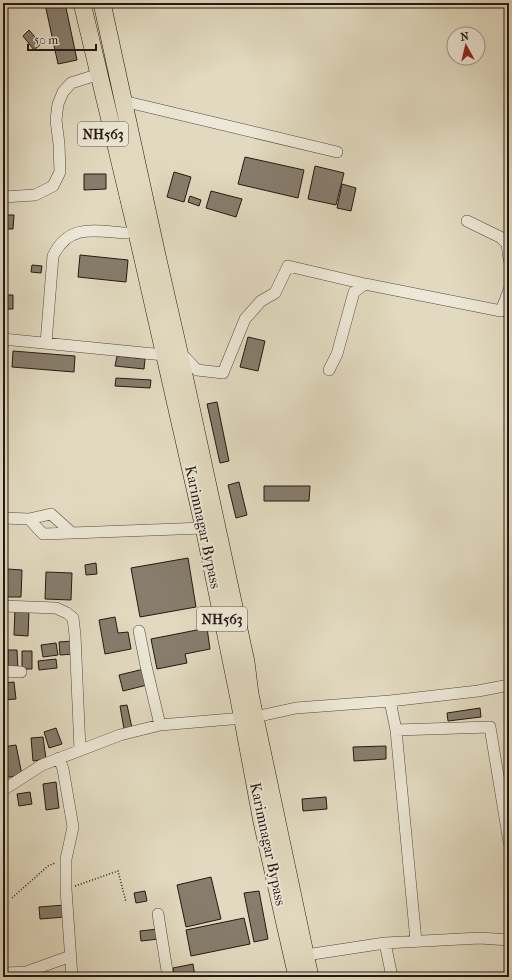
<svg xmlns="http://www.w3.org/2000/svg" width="512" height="980" font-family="'IM FELL French Canon',serif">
  <rect width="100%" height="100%" fill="#e2dac0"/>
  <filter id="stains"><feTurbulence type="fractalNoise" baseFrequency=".005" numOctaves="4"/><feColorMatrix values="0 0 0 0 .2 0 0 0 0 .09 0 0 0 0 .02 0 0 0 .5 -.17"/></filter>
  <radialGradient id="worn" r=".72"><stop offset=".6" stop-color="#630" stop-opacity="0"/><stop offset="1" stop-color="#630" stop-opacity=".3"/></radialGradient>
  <path fill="#877d6d" stroke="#241813" d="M52,3H65L77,60L58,64L45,4Z
    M29,30L41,44L34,50L23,36Z
    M245,157L304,170L298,198L238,184Z
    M315,166L344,173L336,205L308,199Z
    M174,172L191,177L184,202L167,197Z
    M84,174H106V189L84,190Z
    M342,184L356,188L351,211L337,208Z
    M211,191L242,199L236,217L206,208Z
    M190,196L201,200L199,206L188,202Z
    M6,215H14L13,229H5Z
    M80,255L128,260L126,282L78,277Z
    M32,265L42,266L41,273L31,272Z
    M3,295H13V309H3Z
    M248,337L265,341L258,371L240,367Z
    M13,351L75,356L74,372L12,367Z
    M117,356L145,359L144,369L115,366Z
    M116,378L151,380L150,388L115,386Z
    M217,402L229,461L220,463L207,404Z
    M239,482L247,515L236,518L228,485Z
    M264,486H310L309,501H264Z
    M188,558L196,607L140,617L131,568Z
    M96,563L97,574L86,575L85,565Z
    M7,569L22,570L21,597H5Z
    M46,572L72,573L71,600L45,599Z
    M15,609L29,610L28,636L14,635Z
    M3,611H5L4,639H3Z
    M115,617L118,633L128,632L131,649L105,654L99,620Z
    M207,628L210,649L185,654L187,663L157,669L151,639Z
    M73,641L74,654L60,655L59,642Z
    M56,643L58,655L43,657L41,645Z
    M8,650H17L18,669H8Z
    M22,651H32V669H22Z
    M56,659L57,668L39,670L38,661Z
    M144,669L147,685L123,691L119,675Z
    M14,682L16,699L3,700V683Z
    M127,705L132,728L124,729L120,706Z
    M480,708L481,717L448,721L447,713Z
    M56,728L62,744L49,748L44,732Z
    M43,737L46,759L33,761L31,738Z
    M16,745L22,775L3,778V747Z
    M386,746V759L354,761L353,747Z
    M56,782L59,808L46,810L43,784Z
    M30,792L32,804L19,806L17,794Z
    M326,797L327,809L303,811L302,799Z
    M211,877L221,919L186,927L177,885Z
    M145,891L147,901L136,903L134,893Z
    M259,891L268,939L254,942L244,893Z
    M65,905V917L40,919L39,907Z
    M244,918L250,944L191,956L186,930Z
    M158,929L159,939L141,941L140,931Z
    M193,964L195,977H175L173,968Z"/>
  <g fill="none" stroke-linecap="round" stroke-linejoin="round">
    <defs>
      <path id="minor" d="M123,101L337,152
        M3,197L35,195L53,186L60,172L59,144L56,120L58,104L63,92L71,83L90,77
        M467,221L500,237L507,244L509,259
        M3,339L164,355
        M46,343L53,256C69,223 95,231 126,233
        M180,352L197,370L223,373L245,319L261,301L275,293L288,266L365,284L501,311L509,290
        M329,370L337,354L354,292L365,284
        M3,518L29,519
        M72,533L43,534L29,519L51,514L72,533L204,528
        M3,606L56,608L67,613L73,618L75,635L80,750
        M139,631L146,666L160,725
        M3,671L21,672
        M390,701L396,730L490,727L509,842
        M396,730L416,941
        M59,758L63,769L73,827L66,859V889L72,977
        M3,790L42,765L120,735L160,725L255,717L296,708L390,701L478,691L509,685
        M158,914L168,977
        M385,943L480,938L509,940
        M306,955L385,943L392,977
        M29,971L71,956
        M3,973L34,972L38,977"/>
      <path id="highway" d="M82,3L139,242L204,528L238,694L262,822L297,977
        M102,3L156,251L179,352L246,662L250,694L310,977"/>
    </defs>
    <use href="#minor" stroke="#54483e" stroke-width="12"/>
    <use href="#highway" stroke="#241813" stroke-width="18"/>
    <path stroke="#241813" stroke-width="1.5" stroke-dasharray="1 2" stroke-linecap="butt" d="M75,886L118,871L126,902
      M12,898L48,866L55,863"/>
    <use href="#minor" stroke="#ece7d6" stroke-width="11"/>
    <use href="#highway" stroke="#e2dac0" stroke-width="17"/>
  </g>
  <g text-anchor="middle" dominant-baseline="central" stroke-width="4" stroke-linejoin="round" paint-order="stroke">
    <g fill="#ece7d6" stroke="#60564e" stroke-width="1">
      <rect x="78" y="122" width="50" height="24" rx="3"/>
      <rect x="197" y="607" width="50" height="24" rx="3"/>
    </g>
    <g font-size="14" font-weight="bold" fill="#241813">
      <text x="103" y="134">NH563</text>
      <text x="222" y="619">NH563</text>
    </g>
    <g font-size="15" fill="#241813" stroke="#ece7d6">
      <text transform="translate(203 527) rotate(78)">Karimnagar Bypass</text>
      <text transform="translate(268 844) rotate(78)">Karimnagar Bypass</text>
    </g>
  </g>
  <rect width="512" height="980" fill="none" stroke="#e2dac0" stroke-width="16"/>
  <rect x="4" y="4" width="504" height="972" fill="none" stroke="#241813" stroke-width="2"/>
  <rect x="8" y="8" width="496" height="964" fill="none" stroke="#241813"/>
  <g transform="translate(466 46) rotate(352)"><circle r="19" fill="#ece7d6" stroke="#9c9488"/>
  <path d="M0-3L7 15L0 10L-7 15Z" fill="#8f2418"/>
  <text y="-6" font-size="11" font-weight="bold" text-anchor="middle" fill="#241813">N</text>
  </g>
  <path d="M28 44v6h68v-6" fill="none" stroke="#241813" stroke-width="2"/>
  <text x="34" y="44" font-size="12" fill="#241813" stroke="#ece7d6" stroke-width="3" paint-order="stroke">50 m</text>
  <rect width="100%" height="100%" filter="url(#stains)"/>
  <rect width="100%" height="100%" fill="url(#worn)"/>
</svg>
